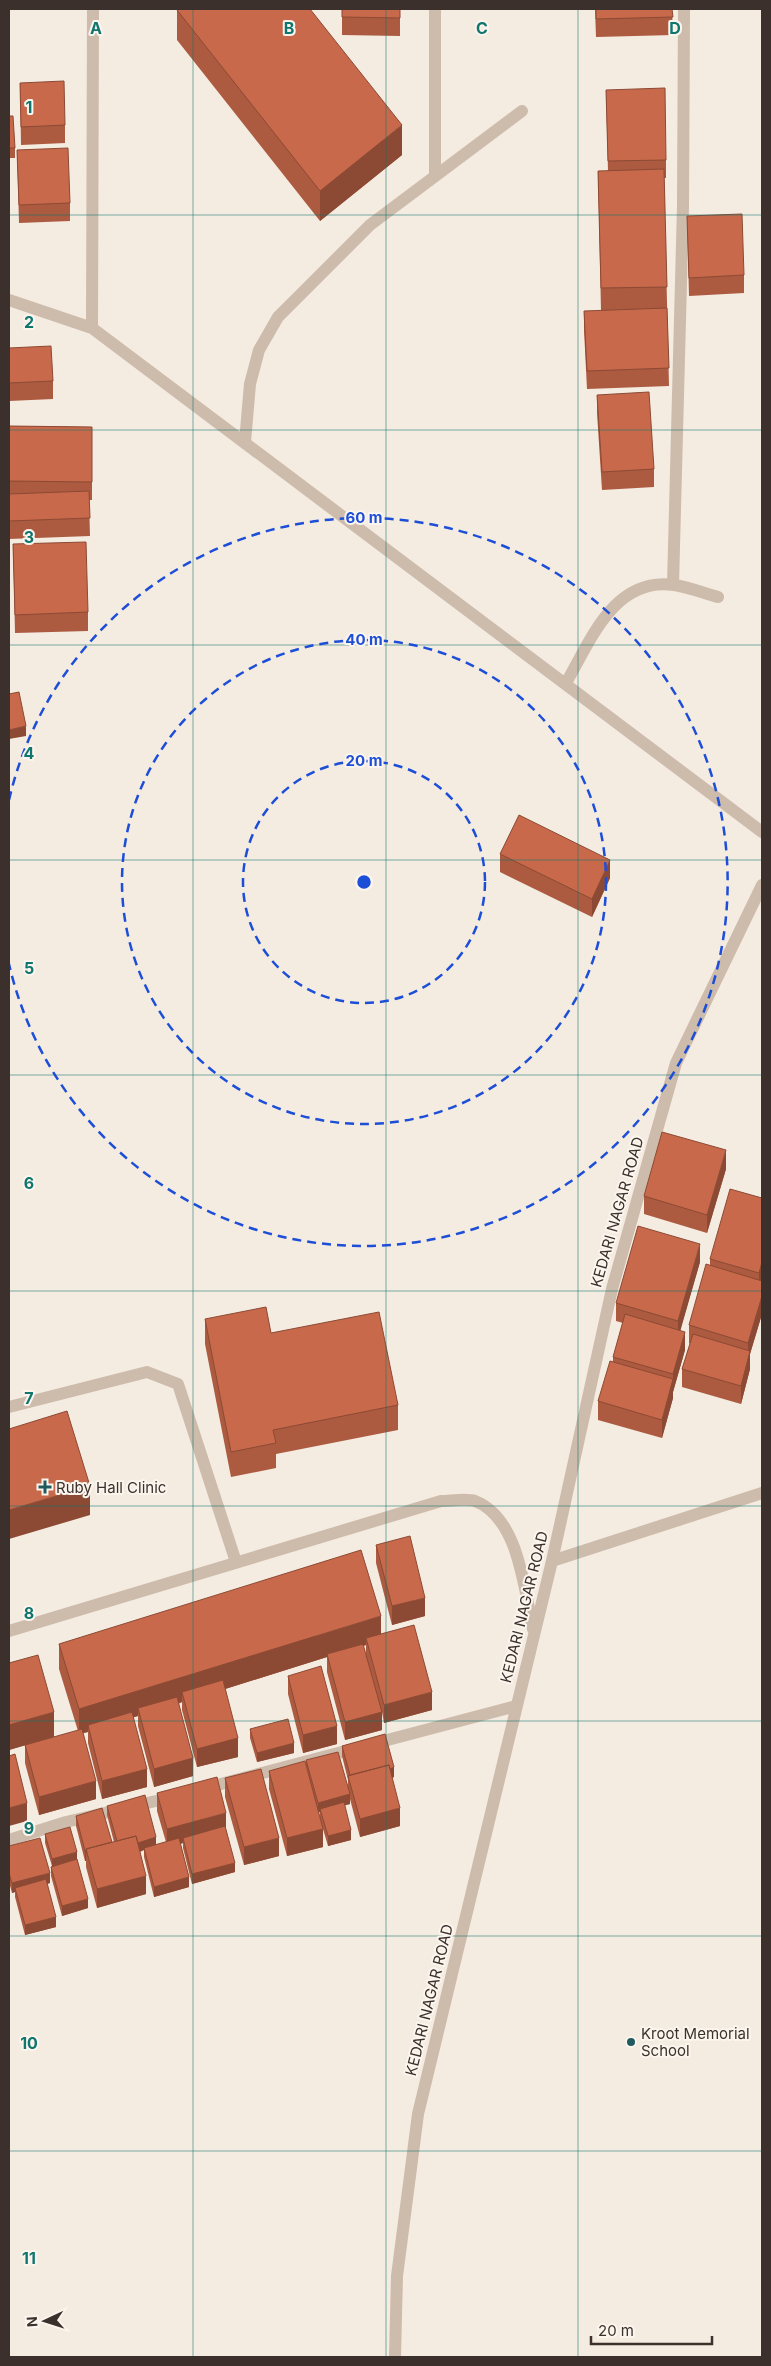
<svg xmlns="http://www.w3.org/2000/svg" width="771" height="2366" font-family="Inter,sans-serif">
  <rect width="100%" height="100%" fill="#f4ebe1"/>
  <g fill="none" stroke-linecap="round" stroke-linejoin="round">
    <path stroke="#cdbbac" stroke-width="12" d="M435,176V9
      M9,300L92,328L762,832
      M92,328L93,9
      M245,442L250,384L259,350L278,317L370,225L522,111
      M673,585L683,206L684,9
      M566,683C590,642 614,576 674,585C688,587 704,593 718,597
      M9,1407L147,1372L178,1384L236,1562
      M552,1561L762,1493
      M9,1631L441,1501C450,1501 466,1498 475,1501C519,1518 524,1589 533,1629
      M202,1789L516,1706
      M9,1840L66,1822L173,1797
      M395,2357L397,2276L418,2114L552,1561L612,1289L676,1063L762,885"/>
  </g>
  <path fill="#ac5a40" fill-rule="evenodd" d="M342,9H400V36L342,35Z
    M595,9H672L673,35L596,37Z
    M177,10L402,155L320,221L177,40Z
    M20,83L65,125V143L21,145Z
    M606,90L666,160V178H664L669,386L587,389L584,330V311H601L598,171H608Z
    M9,116L15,148V158H9Z
    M17,150L70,203V221L19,223Z
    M687,216L744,275V293L689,296Z
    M9,348L53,381V399L9,401Z
    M597,395L654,469V487L602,490L597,413Z
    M9,426L92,427V500H89L90,536L9,539Z
    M13,544L88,612V631L15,633Z
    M500,854L610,878L592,917L500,872Z
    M726,1169L707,1233L644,1214V1196Z
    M762,1198V1314L750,1354V1369L741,1404L682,1387V1369L690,1344L689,1343V1325L710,1265V1259Z
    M700,1262L680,1330L685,1350L673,1392V1398L662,1438L598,1420V1401L613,1362V1357L623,1323L616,1321V1303Z
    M205,1319L271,1333L398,1405V1430L276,1454V1468L231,1477L205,1344Z
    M376,1545L425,1616L392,1625L376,1563Z
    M381,1634L432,1710L384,1723L382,1712V1730L345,1740L327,1672V1657L225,1689L238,1757L197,1767L182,1710V1702L178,1704L193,1776L154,1787L138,1726V1716L133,1717L147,1787L102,1799L88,1743V1732L83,1733L96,1799L39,1815L25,1763V1745L9,1750V1663L54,1737L28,1744L78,1731L59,1669V1644ZM366,1645V1656L363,1646Z
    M288,1676L337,1744L303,1753L288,1694Z
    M250,1729L294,1753L257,1762L250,1738Z
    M342,1746L394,1777L392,1778L400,1826L360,1837L350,1799V1804L344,1805L351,1840L328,1846L320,1819V1812H319L323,1847L287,1856L269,1789V1771L306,1766V1760L348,1789V1780L342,1756Z
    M225,1778L279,1856L244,1865L225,1797Z
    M157,1793L226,1830L235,1872L192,1884L183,1848V1843L180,1844L189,1887L154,1897L144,1857V1850L140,1852L146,1894L97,1908L86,1867V1861H85L76,1826V1816L112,1842H114L107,1815V1806L156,1845L166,1842L157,1811Z
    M45,1834L77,1859L88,1908L62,1916L51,1876V1867L52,1866L45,1843Z
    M9,1846L50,1883L47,1884L56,1927L25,1935L15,1897V1892L12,1893L9,1882Z"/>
  <path fill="#8c4a34" d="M402,125V155L320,221V191Z
    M26,726V736L9,739V730Z
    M610,860V878L592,917V899Z
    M726,1150V1169L707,1233V1215Z
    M700,1244V1262L678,1339V1321Z
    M762,1262V1280L759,1291V1273Z
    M762,1296V1314L750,1354V1369L741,1404V1386L748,1358V1343Z
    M685,1332V1350L673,1392V1374Z
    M673,1379V1398L662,1438V1420Z
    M90,1486V1515L9,1539V1510Z
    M425,1598V1616L392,1625V1606Z
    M381,1616V1641L366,1638V1645L328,1657L327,1654V1657L184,1702L182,1692V1702L140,1716L138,1708V1716L90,1731L88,1725V1732L79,1734V1709Z
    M432,1692V1710L384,1723V1705Z
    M54,1712V1737L9,1750V1725Z
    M382,1712V1730L345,1740V1722Z
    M337,1726V1744L303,1753V1735Z
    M238,1738V1757L197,1767V1749Z
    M294,1743V1753L257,1762V1753Z
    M193,1758V1776L154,1787V1769Z
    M394,1767V1777L352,1788L351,1779Z
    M147,1769V1787L102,1799V1781Z
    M96,1781V1799L39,1815V1797Z
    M350,1794V1804L321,1812L320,1809V1812L318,1813V1803Z
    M27,1803V1821L9,1826V1808Z
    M400,1808V1826L360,1837V1819Z
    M226,1813V1831L183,1838V1843L167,1848V1829Z
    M323,1829V1847L287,1856V1838Z
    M351,1830V1840L328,1846V1836Z
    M156,1837V1847L144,1848V1850L119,1857V1848Z
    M279,1838V1856L244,1865V1847Z
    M85,1851H86V1861H85Z
    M77,1852V1862L52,1868V1859Z
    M235,1863V1872L192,1884V1874Z
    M50,1873V1883L16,1892L15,1888V1892L12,1893V1883Z
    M146,1876V1894L97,1908V1889Z
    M189,1877V1887L154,1897V1887Z
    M88,1899V1908L62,1916V1906Z
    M56,1917V1927L25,1935V1925Z"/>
  <path fill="#c8694b" stroke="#8c4a34" d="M179,9H310L402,125L320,191L177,10Z
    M342,9H400V18L342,17Z
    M596,9H672L673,17L596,19Z
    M64,81L65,125L21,127L20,83Z
    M665,88L666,160L608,161L606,90Z
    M9,116H13L15,148H9Z
    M68,148L70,203L19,205L17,150Z
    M664,169L667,287L601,288L598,171Z
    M742,214L744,275L689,278L687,216Z
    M667,308L669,368L587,371L584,311Z
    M51,346L53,381L9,383V348Z
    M649,392L654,469L602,472L597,395Z
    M9,426L92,427V482L9,481Z
    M89,491L90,518L9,521V494Z
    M86,542L88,612L15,615L13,544Z
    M19,692L26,726L9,730V694Z
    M519,815L610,860L592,899L500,854Z
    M662,1132L726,1150L707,1215L644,1196Z
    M730,1189L762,1198V1262L759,1273L710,1259Z
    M638,1226L700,1244L678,1321L616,1303Z
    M706,1264L762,1281V1296L748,1343L689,1325Z
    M266,1307L271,1333L379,1312L398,1405L273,1430L276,1443L231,1452L205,1319Z
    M625,1314L685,1332L673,1374L613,1357Z
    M693,1334L750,1351L741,1386L682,1369Z
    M610,1361L673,1379L662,1420L598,1401Z
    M67,1411L90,1486L9,1510V1429Z
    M410,1536L425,1598L392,1606L376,1545Z
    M361,1550L381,1616L79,1709L59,1644Z
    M414,1625L432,1692L384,1705L366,1638Z
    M363,1644L382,1712L345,1722L327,1654Z
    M38,1655L54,1712L9,1725V1663Z
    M321,1666L337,1726L303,1735L288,1676Z
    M223,1680L238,1738L197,1749L182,1692Z
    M177,1697L193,1758L154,1769L138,1708Z
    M132,1712L147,1769L102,1781L88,1725Z
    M288,1719L294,1743L257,1753L250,1729Z
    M82,1729L96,1781L39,1797L25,1745Z
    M385,1734L394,1767L390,1769L389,1765L350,1775L342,1746Z
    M338,1752L350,1794L318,1803L306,1760Z
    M15,1754L27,1803L9,1808V1756Z
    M305,1761L323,1829L287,1838L269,1771Z
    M389,1765L400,1808L360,1819L348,1776Z
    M261,1769L279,1838L244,1847L225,1778Z
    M217,1777L226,1813L167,1829L157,1793Z
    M145,1795L156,1837L138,1843L136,1836L117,1841L107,1806Z
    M344,1802L351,1830L328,1836L320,1809Z
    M102,1808L112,1842L86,1849L87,1851H85L76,1816Z
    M225,1826L235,1863L192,1874L183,1838Z
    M70,1827L77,1852L52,1859L45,1834Z
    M136,1836L146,1876L97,1889L86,1849Z
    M40,1838L50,1873L12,1883L9,1873V1846Z
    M179,1838L189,1877L154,1887L144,1848Z
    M77,1859L88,1899L62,1906L51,1867Z
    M46,1879L56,1917L25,1925L15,1888Z"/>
  <path fill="none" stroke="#0f766e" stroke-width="1" stroke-opacity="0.55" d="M193,9V2357M386,9V2357M578,9V2357M9,215H762M9,430H762M9,645H762M9,860H762M9,1075H762M9,1291H762M9,1506H762M9,1721H762M9,1936H762M9,2151H762"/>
  <g fill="none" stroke="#1d4ed8" stroke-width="2.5" stroke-dasharray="9 6">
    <circle cx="364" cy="882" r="121"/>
    <circle cx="364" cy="882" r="242"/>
    <path d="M9 800A364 364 0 1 1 9 964"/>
  </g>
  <g fill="#1f5a5e" stroke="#fbf5ee" stroke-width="2">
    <path d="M42.5 1479.5h5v5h5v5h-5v5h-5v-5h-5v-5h5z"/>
    <circle cx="631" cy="2042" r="5"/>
  </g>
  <g text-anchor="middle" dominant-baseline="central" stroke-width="4" stroke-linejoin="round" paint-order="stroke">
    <g font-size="15" fill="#3b302b" stroke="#fbf5ee">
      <text transform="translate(617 1212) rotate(-74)">KEDARI NAGAR ROAD</text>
      <text transform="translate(524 1607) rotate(-76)">KEDARI NAGAR ROAD</text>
      <text transform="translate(429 2000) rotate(-76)">KEDARI NAGAR ROAD</text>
    </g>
    <g font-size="15" fill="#3b302b" stroke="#fbf5ee" text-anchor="start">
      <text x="56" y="1487">Ruby Hall Clinic</text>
      <text x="641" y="2033">Kroot Memorial<tspan x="641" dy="17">School</tspan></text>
    </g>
  </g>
  <g font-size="16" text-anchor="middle" font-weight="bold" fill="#0f766e" stroke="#fbf5ee" stroke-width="4" stroke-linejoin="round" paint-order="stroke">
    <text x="96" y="34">A</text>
    <text x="289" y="34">B</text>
    <text x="482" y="34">C</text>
    <text x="675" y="34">D</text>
    <text x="29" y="113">1</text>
    <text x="29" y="328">2</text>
    <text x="29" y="543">3</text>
    <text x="29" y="759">4</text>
    <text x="29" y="974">5</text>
    <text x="29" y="1189">6</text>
    <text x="29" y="1404">7</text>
    <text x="29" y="1619">8</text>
    <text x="29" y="1834">9</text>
    <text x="29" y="2049">10</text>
    <text x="29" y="2264">11</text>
  </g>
  <circle cx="364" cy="882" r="8" fill="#1d4ed8" stroke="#fbf5ee" stroke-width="2.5"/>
  <g font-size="15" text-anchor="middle" font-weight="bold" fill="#1d4ed8" stroke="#fbf5ee" stroke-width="4" stroke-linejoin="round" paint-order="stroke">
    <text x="364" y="523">60 m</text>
    <text x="364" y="645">40 m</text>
    <text x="364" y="766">20 m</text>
  </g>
  <rect width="771" height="2366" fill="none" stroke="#3b302b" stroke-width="20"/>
  <g transform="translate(45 2321) rotate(266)" stroke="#fbf5ee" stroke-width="4" paint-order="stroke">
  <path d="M0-4L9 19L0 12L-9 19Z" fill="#3b302b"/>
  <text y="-8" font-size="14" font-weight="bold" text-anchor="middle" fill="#3b302b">N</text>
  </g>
  <path d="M591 2336v8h121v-8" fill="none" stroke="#3b302b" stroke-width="2.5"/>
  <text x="598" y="2336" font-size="15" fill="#3b302b" stroke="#fbf5ee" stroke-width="4" paint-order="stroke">20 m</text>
</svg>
